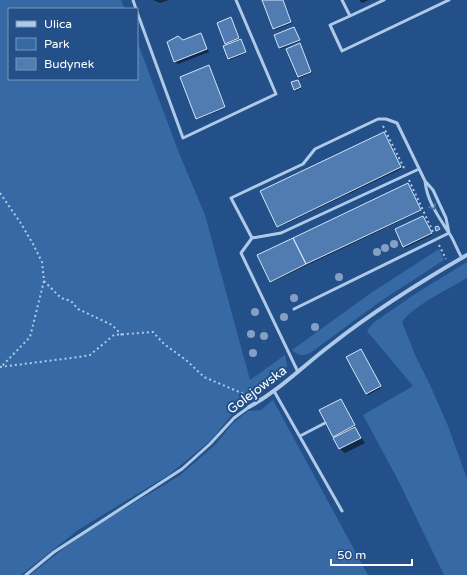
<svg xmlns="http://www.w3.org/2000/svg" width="467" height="575" font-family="'Varela Round',sans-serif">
  <rect width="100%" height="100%" fill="#235088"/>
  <path fill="#376aa5" d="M0,0H121L125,9H9V79H137V41L179,153L205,215L250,380L285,355L287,365L284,375L268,388L241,404L210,441L170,474L78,530L21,575H0Z
    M439,249L444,260L378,303L313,351C306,356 299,357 292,350L371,293Z
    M467,262V278C449,289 414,305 402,322L416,357L430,385L448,426L467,479V575H444L398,480L363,415L413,386L367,331L373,323L415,294Z
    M273,400L368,575H30L82,534L179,476L216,444L232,424L248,411L261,410Z"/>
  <path fill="#0007" d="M153,0H169L160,3Z
    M263,0H283L292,23L275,30Z
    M359,0H369L362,3Z
    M232,20L246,53L230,60L224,47L228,45L226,43Z
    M294,28L300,41L281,49L280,48Z
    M200,34L209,52L178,64L175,62L183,41Z
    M300,44L312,73L300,78L299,77Z
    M210,68L226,108L198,119L197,118Z
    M298,81L302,88L296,91L295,89Z
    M385,134L401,169L279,227L278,226Z
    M409,186L421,211L272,282L271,281Z
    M423,217L432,235L405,248L404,246Z
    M362,352L381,388L368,395L347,358Z
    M342,401L355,426L354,427L365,443L345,453L340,449L334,436Z"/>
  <path fill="#507cb2" stroke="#d3e4f7" d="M262,0H283L291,22L273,29Z
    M231,17L239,38L225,44L217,23Z
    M294,27L300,40L279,48L274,35Z
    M201,33L207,49L174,62L167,42L178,36L183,40Z
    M241,39L246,52L228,59L223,46Z
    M300,43L311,72L298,77L286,49Z
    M209,65L225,107L196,119L180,77Z
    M298,80L301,87L294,90L291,82Z
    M384,132L401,167L277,227L260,191Z
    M408,183L421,210L306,264L293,238Z
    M423,216L432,233L403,247L395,229Z
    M438,226L440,229L436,231L435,227Z
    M293,238L306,264L270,282L257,255Z
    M361,349L381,386L366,394L346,357Z
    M341,399L355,425L333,437L319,410Z
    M355,427L361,438L339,449L333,438Z"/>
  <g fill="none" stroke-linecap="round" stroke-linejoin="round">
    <path stroke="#afcae9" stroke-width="2" stroke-dasharray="2 3" stroke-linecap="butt" d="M383,126L404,168
      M409,180L434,234
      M0,193L20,222L33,244L42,262L44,281L30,337L2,366
      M439,245L446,259
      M44,281L61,298L71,301L78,309L112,325L122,335
      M0,367L79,357L90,355L114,335L153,332L164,344L186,360L204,377L251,397"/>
    <path stroke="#afcae9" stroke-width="3" d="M133,0L136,9
      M342,0L350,16L330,25L342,51L449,0
      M137,12L183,138L276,94L236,0
      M350,16L384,0
      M425,181C427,201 438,216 449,233C454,240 457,250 462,258
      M252,238L231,198L303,164L315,149L378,119H386L397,123L425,181L433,190L446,218L449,233
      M294,309L449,233
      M298,372L241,253L252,238L281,233L419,169
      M274,391L342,511
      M300,436L325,423
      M26,575L54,552L182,469L210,444L234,418L249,407"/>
    <path stroke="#afcae9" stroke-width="4" d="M249,407C280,390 304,365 332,344C374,311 420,282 467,255"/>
  </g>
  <g fill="#84a1c5">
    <circle cx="394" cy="244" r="4"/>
    <circle cx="385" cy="248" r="4"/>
    <circle cx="377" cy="252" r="4"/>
    <circle cx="339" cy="277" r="4"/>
    <circle cx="294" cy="298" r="4"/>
    <circle cx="255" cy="312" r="4"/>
    <circle cx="284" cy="317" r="4"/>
    <circle cx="315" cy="327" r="4"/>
    <circle cx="251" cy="334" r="4"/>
    <circle cx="264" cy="336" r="4"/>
    <circle cx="253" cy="353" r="4"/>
  </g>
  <defs><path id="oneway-chevron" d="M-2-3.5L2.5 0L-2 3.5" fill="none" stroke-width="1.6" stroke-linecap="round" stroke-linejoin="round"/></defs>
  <use stroke="#4d75a5" href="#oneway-chevron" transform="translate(433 207) rotate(64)"/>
  <g text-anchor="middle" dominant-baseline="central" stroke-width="4" stroke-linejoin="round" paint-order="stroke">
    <g font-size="13" fill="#fff" stroke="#235088">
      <text transform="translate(257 390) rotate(-37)">Golejowska</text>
    </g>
  </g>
  <rect x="8" y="8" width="130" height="72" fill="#235088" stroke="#7b96b8"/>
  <rect x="16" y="21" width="20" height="6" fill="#afcae9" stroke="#7b96b8"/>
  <text x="44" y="28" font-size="12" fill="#ffffff">Ulica</text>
  <rect x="16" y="38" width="20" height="12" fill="#376aa5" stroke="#7b96b8"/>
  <text x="44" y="48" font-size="12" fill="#ffffff">Park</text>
  <rect x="16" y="58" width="20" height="12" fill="#507cb2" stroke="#7b96b8"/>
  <text x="44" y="68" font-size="12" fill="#ffffff">Budynek</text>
  <path d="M331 559v6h81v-6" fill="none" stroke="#ffffff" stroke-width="2"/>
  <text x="337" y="559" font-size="12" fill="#ffffff" stroke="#235088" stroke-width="3" paint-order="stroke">50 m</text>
</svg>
